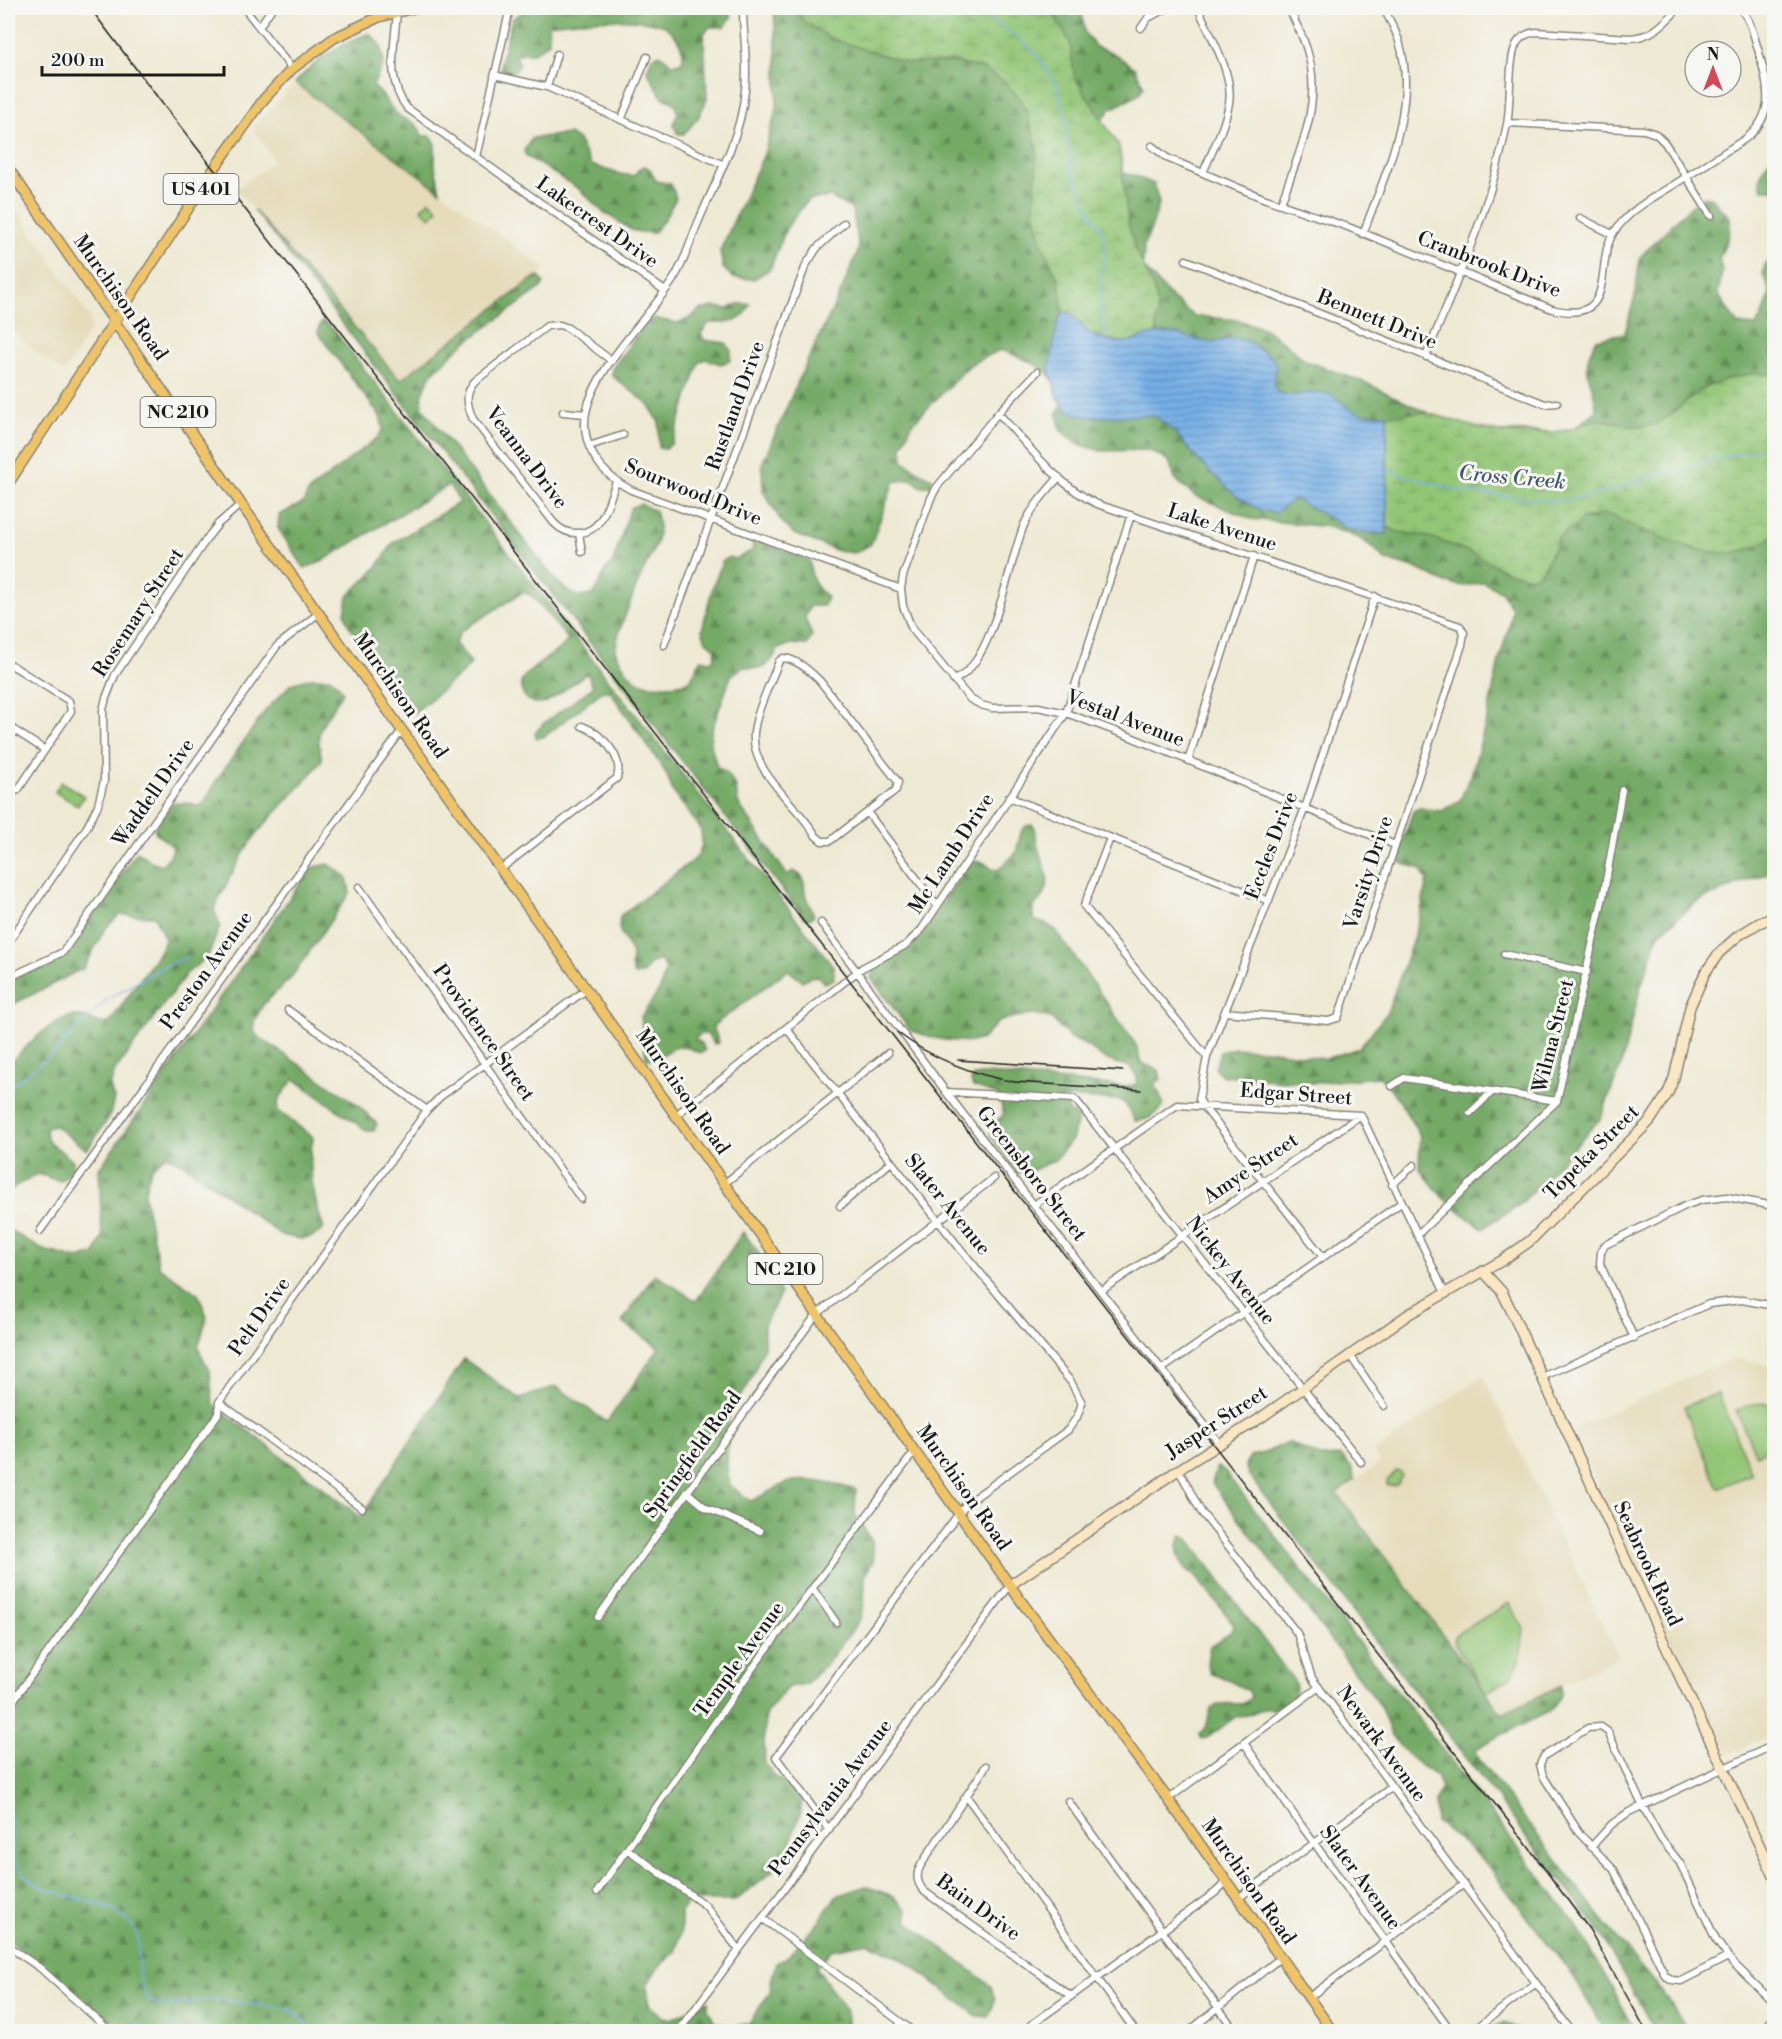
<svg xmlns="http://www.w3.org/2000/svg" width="1782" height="2039" font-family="'Libre Bodoni',serif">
  <defs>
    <pattern id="forest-firs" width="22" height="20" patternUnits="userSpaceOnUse" patternTransform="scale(1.5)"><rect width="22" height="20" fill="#75aa66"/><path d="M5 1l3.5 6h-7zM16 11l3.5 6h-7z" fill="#5f8a53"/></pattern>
    <pattern id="wetland-marsh" width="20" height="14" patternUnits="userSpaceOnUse" patternTransform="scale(1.5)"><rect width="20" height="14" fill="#92c575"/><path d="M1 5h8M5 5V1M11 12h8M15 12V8" fill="none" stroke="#7da965"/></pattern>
    <pattern id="water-rules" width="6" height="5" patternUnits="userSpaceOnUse" patternTransform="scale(1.5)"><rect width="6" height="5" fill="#76afe6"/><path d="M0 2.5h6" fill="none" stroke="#608eba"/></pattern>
  </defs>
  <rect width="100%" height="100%" fill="#f6f6f2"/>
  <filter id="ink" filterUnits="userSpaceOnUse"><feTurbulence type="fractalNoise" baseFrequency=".0167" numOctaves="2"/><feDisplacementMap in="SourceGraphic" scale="12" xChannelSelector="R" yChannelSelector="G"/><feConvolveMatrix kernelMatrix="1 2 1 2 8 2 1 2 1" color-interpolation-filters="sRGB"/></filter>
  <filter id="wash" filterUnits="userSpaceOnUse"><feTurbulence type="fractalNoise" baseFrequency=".008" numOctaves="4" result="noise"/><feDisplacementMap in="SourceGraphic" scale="24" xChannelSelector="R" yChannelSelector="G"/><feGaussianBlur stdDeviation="1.35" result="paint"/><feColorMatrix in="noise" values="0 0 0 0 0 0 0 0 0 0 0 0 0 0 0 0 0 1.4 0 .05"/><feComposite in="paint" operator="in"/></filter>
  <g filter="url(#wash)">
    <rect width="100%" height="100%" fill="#eee9d3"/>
    <path fill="#e5dbba" d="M295,83L546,269L400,380L236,189L274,161L253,127Z
      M8,196L90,318L91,328L64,373L8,330Z
      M1733,1358L1774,1366V1734L1723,1757L1572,1429Z
      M1483,1375L1618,1657L1502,1714L1336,1493L1380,1463L1374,1452Z"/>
    <path fill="#92c575" stroke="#577048" stroke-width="1.5" d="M429,200L438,209L430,217L421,209Z
      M61,782L84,796L78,806L55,792Z
      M1718,1393L1752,1474L1718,1488L1684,1407Z
      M1766,1403L1774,1406V1447L1756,1455L1736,1411L1752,1404Z
      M1396,1471H1400L1402,1475L1398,1484L1395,1486L1387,1485V1481Z
      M1509,1603L1524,1629L1520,1661L1511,1677L1486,1693L1454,1642L1455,1635Z"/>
    <path fill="url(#forest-firs)" stroke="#486341" stroke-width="1.5" d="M528,8H727L732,16L725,27H710L704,33L707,99L698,118L684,134H678L673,124L678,113L674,103L662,97L647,71L652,57L660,54L672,64L681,63C682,60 684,57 683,54C682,44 672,28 662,25C631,16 581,20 549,24V42L534,53H522L516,56L520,64L516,71L509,73L501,69V60L512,19Z
      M774,8H1089L1082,15L1085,33L1096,47L1113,53L1135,68L1144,87L1137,96L1110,109L1102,121L1119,146L1123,173L1136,176L1154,184L1159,203L1153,224L1144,245L1143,267L1171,297L1194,316L1238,320L1263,328L1285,343L1306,361L1366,383L1432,415L1473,427L1499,432H1555L1573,429L1596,411C1596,379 1576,372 1597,339L1625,333L1635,296L1640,257L1680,216L1704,196L1712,198L1719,207L1730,217C1732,233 1726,244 1719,258L1722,272L1718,294L1737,324L1756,326C1767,305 1775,297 1763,274L1765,264L1774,260V872L1754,878L1698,901L1659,934L1640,989L1622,1062L1601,1118L1522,1203L1482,1229L1443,1198L1419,1168L1420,1136L1399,1100L1380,1077L1312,1083L1223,1076L1215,1068L1220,1052L1234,1048L1268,1050L1325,1059L1359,1048L1387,1013L1418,925L1427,881L1420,868L1403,864L1397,858L1413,811L1420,808L1442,811L1460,800L1471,776L1487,718L1499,661L1510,623L1512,609L1502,592L1483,582L1465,586L1446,583L1415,568L1385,560L1373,547L1359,538L1329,527L1251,519L1195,496L1175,479L1169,461L1149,450L1101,451L1078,444L1060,430L1057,412L1066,401C1051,369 1032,360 1000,350L970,365L912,424L902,447L903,460L918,471L932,478L931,485L921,487L911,479L894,482L871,544L855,553L838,551L794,534L781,521L763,491L762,464L804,368L843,287L859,248L852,209L830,197L808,200L787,227L770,269L754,279L733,278L723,268L720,251L764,154L777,106V62Z
      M369,33L380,43L384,62L373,86C386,96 385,101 395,112C404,122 417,118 422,136H431L435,142V166L440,191L295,83C319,57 336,47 369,33Z
      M569,134L578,140L591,165L620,174L633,176L640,168L645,166L650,169L656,181L671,184L676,198L664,220L653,233L633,231L603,212L579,189L526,156L524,151L532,138Z
      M1774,154V193L1773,189H1762C1756,174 1766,165 1774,154Z
      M254,210L400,380L535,277L539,276L544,283L541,288L462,345L430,376L422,396V407L549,572C563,587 572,602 594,594L606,569L612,564L631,507L641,504L655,511L659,526L657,542L636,587L619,632L615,651C628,676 636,688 666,685C675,684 682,685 690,681L701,659L710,661L714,659L716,649L706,641L702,630L712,589L722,562L729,557L736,559L753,550L752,538L810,561C810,578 815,586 827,597L824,606H810L805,618L812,636L807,645L791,644L778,649C768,669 765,670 743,667L731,676L712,729L710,742L717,767L727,773L736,787L738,803L787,875L793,871C809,878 802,885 806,897C808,904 812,907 814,916L809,919L804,918Z
      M738,304H750C744,324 727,323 709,323L701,333L704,340L726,343L731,350L730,361L721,364L705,359L699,363L672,443L665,449L659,448V421L648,404L612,376V369L647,321L652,318L677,323L689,319L699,310L715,307L728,309Z
      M323,321L332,328L834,967V979L824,983L818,976L810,977L802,981L788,970L713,1026L719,1043L714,1044L707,1034H701L695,1039L702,1044L705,1051L700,1053C668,1036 672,1059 646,1059L641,1017L660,989L666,969L660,960L651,963L643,974L634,975L631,966L632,954L619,929L620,916L697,857L702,845L701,829L673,792L666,773L610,691H603L545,736L537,738L535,733L544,723L593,687L587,673C576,680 554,700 544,703C529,708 514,689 524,677C530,669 556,652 565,644L568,639L532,596L523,592L461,631L455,643L471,663L467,669L414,713L404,712L402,702L348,624L345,613L348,596L377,567L393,543L460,502L449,485L319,563L304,568L278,528L279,515L303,503L309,491L378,437L383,429L380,416L318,333L319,326Z
      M311,678H331L339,686L343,692C336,705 320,723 319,736C318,743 321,753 322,760C301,789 273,812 252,840C237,861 226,886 214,909L220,926L208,956L186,974L115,1071L110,1086L114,1099L110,1116L87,1150L55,1126L46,1128L47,1140L73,1161L74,1170L60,1181L38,1174L17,1185L8,1193V1064C24,1050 51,1019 72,1016C86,1014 94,1025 109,1023L158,954L165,939L154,916L119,915L105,929L84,968L8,1007V981L66,954L137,852L151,861L162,865L171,855L173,847L157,834L154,829L173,803H190L198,806L205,802L216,781L265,711L291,684Z
      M1032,825L1035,828C1036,833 1036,838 1037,843C1039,857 1052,876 1046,890C1041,903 1029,903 1034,920L1046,924L1056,930L1136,1045L1141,1063L1159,1070L1161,1079L1155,1084L1164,1105C1157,1115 1146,1121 1135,1121L1127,1106L1121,1100L1054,1097L1066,1098L1070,1103L1068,1109L1069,1112L1075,1114L1078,1120L1072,1140L1055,1160L1025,1174L1015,1171L990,1136L991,1127L1004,1114L998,1095L973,1087L971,1081L974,1076L989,1074L1121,1086L1136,1085L1137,1077L1129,1066L1115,1063L1101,1057L1087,1046L1070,1038L1051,1018L1033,1015L1014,1017L998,1022L982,1039L971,1042L944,1040L924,1035L910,1030L871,978L873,969L906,950L918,940L969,864C980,858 984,862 992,869L998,870L1016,853L1021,832L1026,826Z
      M329,864L347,877L350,893L291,978L263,1005L254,1021L255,1034L358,1105L377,1124L374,1131H367L294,1079L279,1099L277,1110L313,1137C307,1167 314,1200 324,1229C308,1242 301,1240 281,1235L184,1164L167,1155L151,1169L144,1195L159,1267L198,1294L207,1316L198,1348L210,1372L213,1404L361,1517L464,1359L520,1399L556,1386L607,1422L659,1348L622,1322L655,1274L696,1301L743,1232L758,1252L781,1293L764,1325V1348L749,1384L729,1412L727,1468L730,1485L750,1501C764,1496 775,1487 789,1482C805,1477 840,1485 856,1490L855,1515L872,1541L874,1559L865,1576L864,1604L860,1620L828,1662L806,1684L788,1687L766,1713L764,1734L765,1763L775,1778L785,1781L802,1800L801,1812L793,1834L789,1856L772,1872L735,1901H688L681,1911V1932L675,1952L658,1968L647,1985L649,2005L663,2017L671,2019L708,2001V2009L715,2022L733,2027L749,2023L770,1992L772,1977L777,1961L787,1957L818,1923L836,1896L866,1886L893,1896L907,1910L908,1922L991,1986L995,2000L989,2017L977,2016L907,1962L869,1943L832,1950L816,1967L847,2011V2031H121L76,1992L8,1940V1229L41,1249L78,1259L95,1254L102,1237L99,1169L311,868Z
      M1288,1442L1320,1457L1341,1456L1352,1468L1355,1480L1337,1493L1502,1714L1561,1685V1696L1549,1712L1487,1742L1476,1750L1479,1759L1608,1927L1670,2002L1688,2031H1655L1597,1928L1249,1476L1245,1465L1251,1456L1267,1452Z
      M1217,1467L1225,1472L1474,1790L1577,1926L1636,2031H1605L1573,1976L1486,1864L1468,1847L1436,1822L1435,1802L1441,1788L1436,1776L1422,1767L1403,1750L1391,1735L1380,1705L1212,1483Z
      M1182,1535L1189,1539L1297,1685C1296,1695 1290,1708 1278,1709C1274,1710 1269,1708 1264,1709C1252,1711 1250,1717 1237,1716L1207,1738L1201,1739L1200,1734L1206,1728L1211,1708C1214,1707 1217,1705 1221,1704C1232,1702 1243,1708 1251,1697L1249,1691L1218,1675L1210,1674L1207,1664L1210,1646L1233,1630L1234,1624L1195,1576L1185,1568L1178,1556V1545Z
      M1504,2022L1522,2031H1487V2030Z"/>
    <path fill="url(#wetland-marsh)" stroke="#577048" stroke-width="1.5" d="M795,8H1050L1070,42L1074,74L1080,86L1119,146L1128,223L1135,247L1155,293L1158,314L1156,324L1157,334L1127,342H1118L1088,333L1073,316L1069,312H1063L1059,281L1042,244L1034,210L1037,153L1035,138L1024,106L1018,96L1006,83L982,68L953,62L908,63L832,39L803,21Z
      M1755,373L1774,375V535C1760,546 1740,554 1722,553C1690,551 1643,531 1615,517L1604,514L1582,519L1576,526L1559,537L1542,571L1535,576H1526L1507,572L1468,551L1429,537L1398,532L1387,527V416L1390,415C1404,413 1417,412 1431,414C1453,419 1474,429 1498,432C1515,434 1554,434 1571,429C1580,427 1586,421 1596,420C1613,419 1629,429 1646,426C1669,422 1683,401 1703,389C1719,380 1738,377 1755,373Z"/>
    <path fill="url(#water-rules)" stroke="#496681" stroke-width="1.5" d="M1063,312C1075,312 1079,325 1088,332C1095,338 1109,341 1118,342C1131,344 1142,336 1154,334C1173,331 1186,337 1204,341C1213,344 1218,341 1226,339C1246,335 1261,350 1275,361C1278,372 1272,380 1275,390C1294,402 1306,389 1326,393C1336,396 1342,403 1350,409C1360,416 1376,414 1387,414V534L1352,531L1295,499L1275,513L1260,510L1235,495L1199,461L1174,431L1156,417L1146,415L1096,417L1083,416L1066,410L1058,398L1049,369L1058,321Z"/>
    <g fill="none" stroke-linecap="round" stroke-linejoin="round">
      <path stroke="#76afe6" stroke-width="1.5" d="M936,8L972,12L994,21L1021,40L1039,57L1058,87L1066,121L1069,153L1072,172L1087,206L1103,233L1105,253L1101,276V316L1106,339H1104
        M1387,471L1464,492L1552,501L1571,500L1619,488L1655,476L1675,472L1716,458L1774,446
        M8,1088L57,1051L70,1035L109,998L165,966L187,957
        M8,1811C17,1827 8,1847 17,1864C37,1903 105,1893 130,1923C145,1941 135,1960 140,1980C142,1987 146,1995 150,2001L167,2006L215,1999L289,2009L299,2015L312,2032"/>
    </g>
  </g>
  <g filter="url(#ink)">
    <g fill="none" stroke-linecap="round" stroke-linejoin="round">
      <defs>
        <path id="street" d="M244,8L292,69
          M743,8C743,38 749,68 744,98C739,140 716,180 700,218C691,238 685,262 673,280C648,318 594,369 586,413C580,447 602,475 631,490L901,589
          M1198,8C1210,35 1234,74 1229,103C1225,127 1212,151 1203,173
          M397,11C395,44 385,80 407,108L665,291
          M259,27L272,8
          M1141,28L1148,18L1167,8
          M494,75L547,87L722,164
          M547,87L557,54
          M621,120L647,57
          M1508,123L1644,130L1656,134L1665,143L1711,216
          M1152,146L1167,158L1263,198L1348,227L1552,309C1620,326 1593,263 1614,232C1630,209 1653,198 1675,184C1699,169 1722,154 1745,139C1778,114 1767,83 1758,49C1753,34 1751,19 1739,8
          M476,157L510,8
          M1281,203C1298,155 1324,103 1307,50C1303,36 1295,22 1289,8
          M1580,218L1612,234
          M1363,234C1385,174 1419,105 1399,41C1395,29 1389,18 1383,8
          M1186,260L1545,404L1557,403
          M1426,357C1456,281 1492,205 1507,124C1511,105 1508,57 1517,43C1521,36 1528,33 1536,32L1630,38C1653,37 1664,23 1679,8
          M612,361L568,328L560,325L547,326L475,381C464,393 467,405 473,419L554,523C560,529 566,533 575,533C603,535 608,502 616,482
          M1037,372L998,413L937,487L931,498L903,576L901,589L903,606L912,629L970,699L981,705L992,708L1038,707L1066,713L1126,735L1395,845
          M563,412L586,414
          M998,413C1028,445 1057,485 1097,504L1460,626L1464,633L1462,645L1338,1018L1328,1021L1225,1012
          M589,446L623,435
          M579,533L582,552
          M664,645L806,265L817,248L844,223
          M783,658C797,659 810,671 820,681L898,782L896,790L830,841H822L816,836C797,803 745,769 755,726C759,704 771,682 779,661Z
          M8,663L69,701L71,711L18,790L13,792L8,791
          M953,680C993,668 1009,561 1024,525C1032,507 1046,492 1059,477
          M8,726L45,750
          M1188,761L1254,556
          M1009,797L1269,901
          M868,813L937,906
          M1110,838L1084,906L1207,1057
          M501,869L617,778C624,756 601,733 582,726
          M359,887L581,1199
          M821,923L946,1092L1219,1443
          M8,943L87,827L98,805L104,781L103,710L106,698L115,675L208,537L218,524L241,504
          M1504,954L1587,972
          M8,978L63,952L277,646L319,613
          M288,1010L427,1110
          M786,1028L958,1246L1071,1382L1082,1403L1077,1417L1068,1430L966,1504L776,1757L829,1830
          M1392,1086L1404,1078L1557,1101
          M946,1092L1075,1099L1361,1462
          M1470,1113L1492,1092
          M676,1115L862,968L906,945L922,929L1066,713L1131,515
          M725,1183L888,1053
          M1392,1185L1414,1165
          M1034,1205L1177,1105L1361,1115L1445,1293
          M840,1206L891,1162
          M40,1231L402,730
          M1417,1235L1557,1101L1604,892L1622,790
          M1323,1257L1203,1106L1199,1099L1207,1057L1305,808L1375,596
          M1101,1291L1361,1115
          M1634,1338L1600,1264L1601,1252L1605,1245L1687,1205L1702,1200L1727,1197L1774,1206
          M1350,1355L1384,1406
          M1162,1369L1401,1203
          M1542,1377L1709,1304L1742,1300L1774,1306
          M219,1402L362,1508
          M1178,1470C1188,1484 1193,1499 1202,1513L1297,1633L1312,1678L1572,2032
          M687,1492L706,1508L760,1531
          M813,1589L836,1622
          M598,1617L777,1367L817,1314L994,1178
          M8,1708L218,1414L219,1402L427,1110L441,1096L587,989
          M1244,1743L1301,1825L1452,2032
          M986,1766L921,1865C915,1875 917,1884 925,1892L1071,1996
          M967,1797L1136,2032
          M1168,1799L1319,1687
          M1068,1801L1236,2032
          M1591,1847L1612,1824L1629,1812L1774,1745
          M627,1849L706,1906L738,1949
          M1765,1856L1774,1851
          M597,1892L752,1669L915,1451
          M1237,1899L1392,1787
          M762,1918L914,2032
          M8,1946L40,1968L111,2032
          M1728,1957L1681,1981L1672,1980L1665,1975L1614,1870L1580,1834L1543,1776L1540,1764L1544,1756L1588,1728L1601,1727L1608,1732L1642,1805L1661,1839L1680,1863L1716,1940L1732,1962L1774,2003
          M1308,1998L1464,1884
          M678,2032L1010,1585
          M895,2032L901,2022
          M1025,2032L1031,2025L1216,1892L1226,1882
          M1188,2032L1280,1958
          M1471,2032L1536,1983
          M1761,2032L1774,2018"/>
        <path id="secondary" d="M1483,1271L1502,1292L1510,1308L1679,1675L1774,1876
          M1010,1585L1178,1470L1259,1419L1409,1314L1503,1260L1530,1241L1650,1121L1668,1093L1674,1078L1690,1007L1705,973L1719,953L1738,936L1759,923L1774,917"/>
        <path id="primary" d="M8,168L241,504L1021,1601L1168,1799L1333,2032
          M8,484L214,169L264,99L292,69L334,38L379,17L414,8"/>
      </defs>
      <use href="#street" stroke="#858278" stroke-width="9"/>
      <use href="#secondary" stroke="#858278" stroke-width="12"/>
      <use href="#primary" stroke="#858278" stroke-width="12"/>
      <use href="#street" stroke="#fff" stroke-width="6"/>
      <use href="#secondary" stroke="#f9e7c3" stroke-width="9"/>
      <use href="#primary" stroke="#efc469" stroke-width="9"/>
      <path stroke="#1c1c1c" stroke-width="1.5" d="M90,8L165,107L1524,1841L1589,1929L1647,2032
        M897,1032C930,1058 974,1075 1015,1082L1141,1090
        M958,1060L1123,1071"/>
    </g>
  </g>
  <g text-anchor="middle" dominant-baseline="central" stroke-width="6" stroke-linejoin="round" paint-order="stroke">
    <g fill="#f6f6f2" stroke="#5d5d5c" stroke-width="1.5">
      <rect x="163.5" y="174" width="75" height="30" rx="4.5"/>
      <rect x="140.5" y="397" width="75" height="30" rx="4.5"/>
      <rect x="747.5" y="1254" width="75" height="30" rx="4.5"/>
    </g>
    <g font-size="18" font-weight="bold" fill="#1c1c1c">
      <text x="201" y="189">US 401</text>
      <text x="178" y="412">NC 210</text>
      <text x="785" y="1269">NC 210</text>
    </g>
    <g font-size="20" fill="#1c1c1c" stroke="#f6f6f2">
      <text transform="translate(597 223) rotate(35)">Lakecrest Drive</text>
      <text transform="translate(1489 265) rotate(21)">Cranbrook Drive</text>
      <text transform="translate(120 298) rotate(55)">Murchison Road</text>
      <text transform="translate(1377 320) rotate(22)">Bennett Drive</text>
      <text transform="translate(736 406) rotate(-70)">Rustland Drive</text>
      <text transform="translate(526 458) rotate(53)">Veanna Drive</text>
      <text transform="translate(693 493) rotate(22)">Sourwood Drive</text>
      <text transform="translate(1222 528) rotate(18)">Lake Avenue</text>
      <text transform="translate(139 613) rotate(-57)">Rosemary Street</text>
      <text transform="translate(400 696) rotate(55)">Murchison Road</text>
      <text transform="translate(1125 719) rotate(21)">Vestal Avenue</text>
      <text transform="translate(154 793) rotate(-55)">Waddell Drive</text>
      <text transform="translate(1272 846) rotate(-69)">Eccles Drive</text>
      <text transform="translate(952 854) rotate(-57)">Mc Lamb Drive</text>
      <text transform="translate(1369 873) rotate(-72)">Varsity Drive</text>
      <text transform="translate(207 971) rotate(-54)">Preston Avenue</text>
      <text transform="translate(483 1033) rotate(55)">Providence Street</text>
      <text transform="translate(1554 1036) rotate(-76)">Wilma Street</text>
      <text transform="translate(682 1092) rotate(55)">Murchison Road</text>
      <text transform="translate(1296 1095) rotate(4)">Edgar Street</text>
      <text transform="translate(1592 1153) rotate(-45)">Topeka Street</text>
      <text transform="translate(1251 1169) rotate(-34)">Amye Street</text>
      <text transform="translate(1031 1174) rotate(52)">Greensboro Street</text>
      <text transform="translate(947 1205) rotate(51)">Slater Avenue</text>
      <text transform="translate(1230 1271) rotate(52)">Nickey Avenue</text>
      <text transform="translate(260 1317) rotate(-55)">Pelt Drive</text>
      <text transform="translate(1217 1423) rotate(-33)">Jasper Street</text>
      <text transform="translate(693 1455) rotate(-54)">Springfield Road</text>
      <text transform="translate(963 1488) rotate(55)">Murchison Road</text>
      <text transform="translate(1647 1564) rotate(65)">Seabrook Road</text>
      <text transform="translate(740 1660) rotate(-54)">Temple Avenue</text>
      <text transform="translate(1381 1744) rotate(54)">Newark Avenue</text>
      <text transform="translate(831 1798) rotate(-53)">Pennsylvania Avenue</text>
      <text transform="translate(1360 1878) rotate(54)">Slater Avenue</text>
      <text transform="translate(1248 1882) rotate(55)">Murchison Road</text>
      <text transform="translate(978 1908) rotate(36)">Bain Drive</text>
    </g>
    <g font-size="21" font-style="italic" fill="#40576d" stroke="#f6f6f2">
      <text transform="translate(1512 478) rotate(5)">Cross Creek</text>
    </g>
  </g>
  <rect width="1782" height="2039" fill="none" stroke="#f6f6f2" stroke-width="30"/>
  <g transform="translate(1713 69)"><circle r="28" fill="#f6f6f2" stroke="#9f9f9c" stroke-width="1.5"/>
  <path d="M0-4.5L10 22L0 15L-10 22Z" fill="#d1495b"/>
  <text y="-9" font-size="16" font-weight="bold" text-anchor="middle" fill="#1c1c1c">N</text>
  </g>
  <path d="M42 66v9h182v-9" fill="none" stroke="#1c1c1c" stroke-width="3"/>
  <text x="51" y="66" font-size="18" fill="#1c1c1c" stroke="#f6f6f2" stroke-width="4.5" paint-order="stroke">200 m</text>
</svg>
